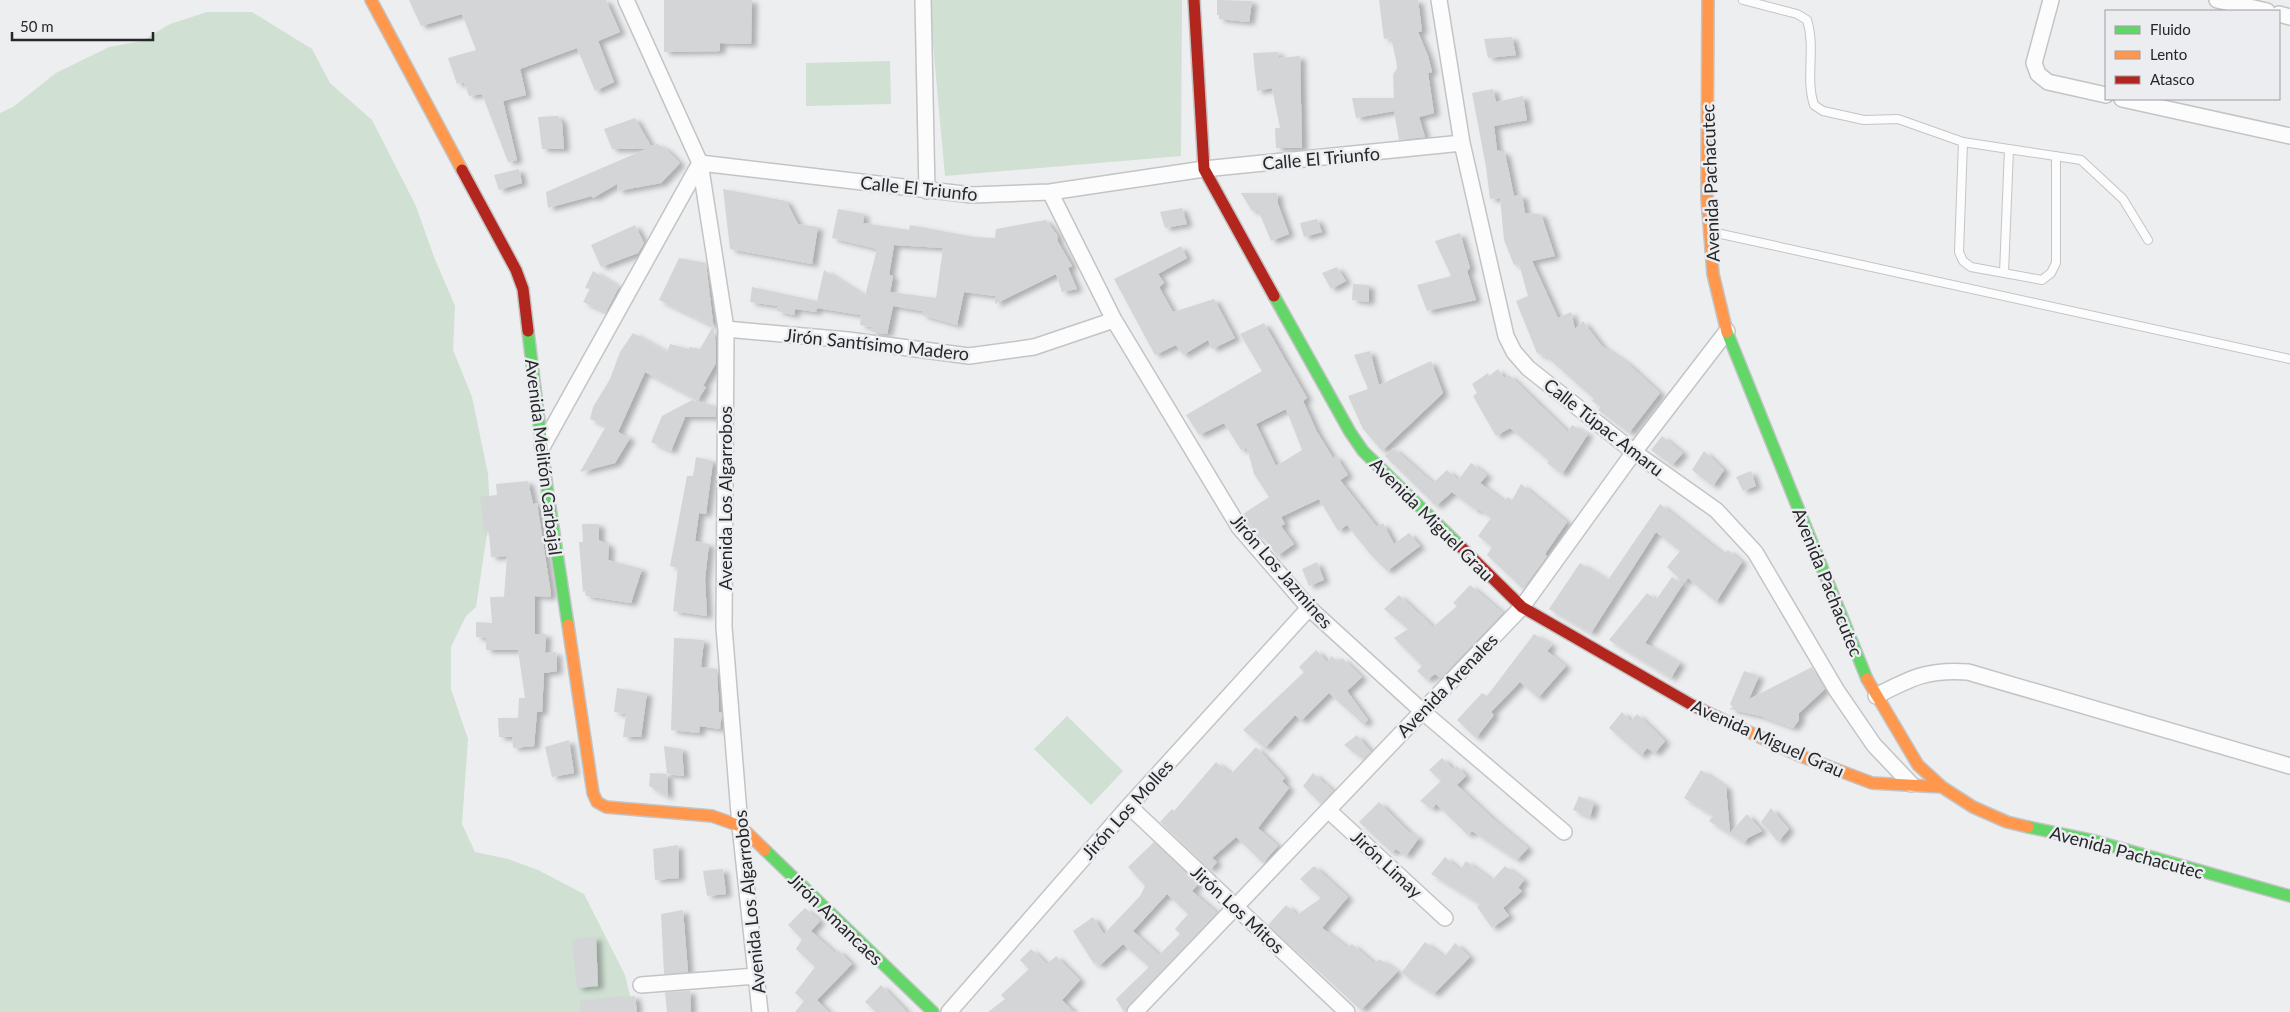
<svg xmlns="http://www.w3.org/2000/svg" width="2290" height="1012" font-family="Lato,sans-serif">
  <defs>
    <filter id="shadow"><feDropShadow dx="5.5" dy="3" stdDeviation="2.5" flood-color="#0004"/></filter>
  </defs>
  <rect width="100%" height="100%" fill="#edeef0"/>
  <path fill="#d0e0d3" d="M929,0H1182L1181,156L945,176Z
    M207,12H252L312,49L330,83L372,120L416,206L434,257L455,306L453,350L472,397L488,474L490,514L476,607L466,616L451,647V689L468,739L462,824L475,852L508,859L538,870L584,894L625,975L634,1012H0V113L13,107L56,73L109,47L142,41L170,24Z
    M890,61L891,104L806,106V63Z
    M1067,716L1123,771L1091,805L1034,749Z"/>
  <path fill="#d4d5d6" fill-rule="evenodd" filter="url(#shadow)" d="M409,0H606L620,32L598,41L614,82L595,91L577,48L520,69L526,95L503,101L517,160L508,162L482,94L469,96L464,82L457,84L448,58L476,50L462,14L421,26Z
    M664,0H752L751,44L720,43V51L664,52Z
    M1217,0L1252,1L1249,22L1219,19V15H1217Z
    M1379,0H1418L1422,31L1418,32L1428,56L1432,72L1428,73L1434,113L1419,117L1425,137L1399,140L1394,111L1356,118L1352,98H1394L1393,75L1397,68L1396,60L1391,38L1384,39Z
    M1512,37L1516,55L1488,58L1484,39Z
    M1278,52L1279,58L1300,56L1302,148H1276L1275,128H1280L1272,88L1257,91L1253,53Z
    M1493,89L1496,102L1523,96L1527,120L1494,126L1497,150L1505,153L1514,196L1522,195L1525,213L1541,214L1555,256L1532,261L1558,318L1571,312L1575,329L1583,321L1602,346L1626,362L1660,393L1629,433L1598,410L1601,407L1592,401L1594,399L1547,357L1537,353L1516,301L1528,296L1519,264L1514,265L1504,240L1500,198L1490,199L1486,167L1472,93Z
    M558,116L562,123L564,149H542L538,117Z
    M635,118L651,146L657,144L666,149L680,163L661,183L618,191L617,184L593,198L592,196L548,208L546,192L646,149H612L604,129Z
    M519,169L522,183L499,190L494,175Z
    M723,189L786,201L798,224L818,227L812,264L730,249Z
    M1241,193H1277L1278,204L1289,234L1271,241L1258,210L1252,211Z
    M1182,208L1187,224L1165,228L1160,212Z
    M838,209L864,214L863,223L909,230L910,225L974,237L995,238L996,229L1046,220L1057,235L1058,242L1072,266L1068,268L1077,289L1062,292L1056,274L995,304V296L964,292L957,325L922,315V311L893,306L887,334L871,332L872,327L860,325L861,315L817,308L816,312L795,309L794,315L777,311L778,306L750,302L752,287L817,301L824,270L865,296L877,249L832,238ZM894,245L943,248L936,298L890,292L893,276L889,275Z
    M1317,219L1322,232L1304,237L1300,223Z
    M635,225L644,243L638,253L601,267L591,245Z
    M1460,233L1470,268L1467,271L1476,300L1427,311L1417,285L1451,276L1435,241Z
    M1181,246L1187,258L1158,274L1164,283L1159,287L1173,312L1214,299L1235,338L1212,349L1208,340L1183,355L1176,345L1155,355L1114,279Z
    M679,258L706,263L716,348V363L703,386L706,387L698,400L645,372L618,432L630,438L615,463L580,472L606,426L590,419L593,407L610,379L620,352L633,333L667,352L670,344L689,349L690,347L700,349L713,326L659,300Z
    M1337,267L1346,281L1331,289L1322,273Z
    M593,271L619,287L606,312L583,302L590,289L585,288Z
    M1353,284L1369,285V302L1352,300Z
    M1264,323L1307,398L1303,401L1317,432L1333,458L1336,456L1348,475L1340,480L1377,527L1383,523L1394,544L1409,533L1420,546L1387,571L1370,554L1347,525L1338,531L1319,499L1281,517L1285,524L1281,526L1294,544L1277,556L1264,538L1262,539L1247,521L1243,514L1269,497L1254,474L1247,448L1241,450L1224,423L1199,435L1186,415L1262,371L1240,334ZM1286,409L1302,450L1276,466L1256,424Z
    M1370,351L1379,385L1431,361L1443,393L1382,451L1363,429L1348,396L1368,389L1354,355Z
    M1498,369L1504,378L1509,375L1568,432L1572,425L1588,434L1562,474L1547,463L1549,461L1510,428L1496,436L1473,396L1477,393L1472,384L1488,373L1489,376Z
    M692,400L716,406V417H685L671,451L651,442L662,416Z
    M1662,436L1683,453L1672,465L1651,450Z
    M1393,448L1433,483L1447,470L1458,480L1471,463L1487,475L1480,483L1504,501L1508,497L1512,500L1521,484L1567,522L1545,554L1547,556L1523,589L1487,555L1492,547L1478,536L1491,518L1479,509L1477,511L1452,492L1436,506L1385,456Z
    M1704,451L1724,470L1713,486L1692,470Z
    M696,457L713,461L706,514L699,513L695,541L709,544L705,579L707,616L673,611L678,568L670,566L687,476H693Z
    M1751,471L1756,486L1743,491L1736,477Z
    M528,481L533,504L537,503L551,594L550,597L535,596V634H546L545,653L556,652L557,671L544,673L542,712H537L534,746L513,748L512,737H499L498,718H518L519,698H525L518,650H486V638L476,637V622L492,623L490,597H504L507,556L491,557L489,532L484,530L480,497L497,495L496,484Z
    M1660,504L1723,554L1728,550L1742,562L1716,602L1688,578L1684,583L1667,567L1680,551L1656,532L1591,633L1549,609L1580,563L1608,580Z
    M582,524H599V540L609,545L608,560L642,569L631,603L586,596L585,591L583,592L579,542H583Z
    M1317,562L1324,580L1309,586L1302,569Z
    M1672,577L1683,584L1645,643L1680,663L1671,678L1609,640L1647,593L1656,600Z
    M1470,585L1503,613L1441,678L1435,674L1427,680L1417,671L1422,666L1394,638L1408,629L1384,609L1399,595L1433,627L1457,606L1453,603Z
    M1534,634L1552,645L1547,651L1566,666L1538,698L1520,682L1491,712L1494,715L1476,738L1457,720L1482,693L1487,696Z
    M674,638L704,640L701,667L717,669L719,712L722,713L720,729L700,726L699,733L671,730Z
    M1316,650L1327,662L1332,656L1338,662L1342,658L1362,677L1347,691L1368,720L1363,724L1329,693L1301,721L1295,715L1265,748L1243,730L1304,672L1299,667Z
    M1812,667L1825,689L1799,713V720L1793,728L1761,716L1729,709L1733,707L1730,704L1744,671L1759,676L1749,699Z
    M617,688L647,693L641,737H623L626,714L614,712Z
    M1622,712L1631,721L1637,714L1665,741L1655,753L1647,748L1641,756L1609,728Z
    M1357,735L1371,752L1363,759L1344,745Z
    M569,740L574,773L552,777L545,747Z
    M664,746L682,749L684,776L667,774Z
    M1256,747L1285,778L1282,781L1289,788L1258,828L1278,846L1263,863L1236,837L1212,858L1217,862L1210,870L1160,822L1172,809L1174,811L1216,762L1231,774Z
    M1442,758L1453,769L1457,766L1466,776L1457,785L1493,819L1528,848L1517,860L1472,831L1468,835L1436,804L1432,809L1420,801L1441,781L1429,770Z
    M1701,770L1726,787L1730,833L1747,814L1762,831L1748,838L1744,843L1709,821L1713,816L1684,798Z
    M650,773L667,774L668,797L649,786Z
    M1313,773L1333,791L1321,804L1303,786Z
    M1579,796L1594,803L1590,817L1573,810Z
    M1379,802L1409,832L1419,838L1406,856L1396,849L1392,853L1359,822Z
    M1771,808L1789,829L1778,842L1761,822Z
    M1154,842L1198,884L1192,891L1217,913L1124,1012L1116,999L1149,967L1123,944L1099,966L1096,962L1094,964L1073,931L1093,917L1104,934L1140,896L1145,886L1128,867ZM1167,894L1188,914L1175,929L1180,934L1159,955L1133,931Z
    M678,845L679,878L655,880L653,849Z
    M1445,857L1460,870L1466,861L1492,880L1505,866L1524,880L1518,888L1522,891L1503,908L1509,916L1492,928L1477,907L1480,904L1431,874Z
    M1314,866L1348,897L1322,928L1348,948L1352,944L1375,964L1379,959L1398,971L1361,1010L1268,925L1286,905L1297,915L1321,898L1300,879Z
    M723,869L726,894L707,896L703,871Z
    M805,908L820,921L811,931L835,953L838,950L852,964L817,1000L829,1012H795L804,1001L795,993L815,967L796,949L802,939L788,925Z
    M683,910L688,972L664,974L661,914Z
    M596,937L598,986L577,988L572,940Z
    M1425,942L1444,957L1455,943L1470,957L1434,994L1401,973Z
    M1031,949L1047,964L1056,956L1080,980L1062,1000L1074,1012H988L1005,999L1001,995L1029,969L1020,960Z
    M881,985L907,1012H876L865,1002Z
    M690,991L691,1012H667L665,992Z
    M635,996L637,1012H580V1001Z"/>
  <g fill="none" stroke-linecap="round" stroke-linejoin="round">
    <defs>
      <path id="lane" d="M1743,0L1797,14L1807,20C1816,48 1805,78 1814,105L1823,111L1864,120L1898,119L1963,142L2081,160L2123,199L2148,240
        M1963,142L1959,252L1963,261L1971,267L2042,280L2051,273L2056,263V156
        M1712,232L2290,359
        M2004,273L2009,149"/>
      <path id="street" d="M626,0L700,163L726,329L724,627L740,826L760,1012
        M923,0L927,191
        M1439,0L1462,143L1506,336L1514,352L1528,368L1634,452L1716,510L1755,552L1837,691L1874,745L1911,784
        M2051,0L2034,63L2038,74L2048,82L2106,95
        M2217,0L2267,11
        M2279,14L2290,17
        M2122,99L2290,136
        M1050,192L1114,320L1239,527L1309,608L1422,711L1564,832
        M726,329L848,340L969,356L1034,347L1114,320
        M542,447L700,163L972,195L1050,192L1204,169L1462,143
        M1876,696C1911,678 1928,669 1968,672L2290,766
        M1129,806L1347,1012
        M1328,810L1445,918
        M641,985L756,976
        M949,1012L1129,806L1309,608
        M1135,1012L1522,607L1634,452L1727,331"/>
      <path id="fast" d="M1274,296L1350,432L1363,451L1460,546
        M528,331L547,488L568,625
        M1727,332L1867,679
        M2028,827L2091,840L2290,896
        M765,850L933,1012"/>
      <path id="slow" d="M371,0L462,170
        M1708,0L1707,198L1713,274L1727,332
        M568,625L593,793L597,802L606,807L712,816L740,826L765,850
        M1867,679L1918,765L1942,787L1973,807L2007,822L2028,827
        M1717,717L1798,755L1872,783L1942,787"/>
      <path id="jam" d="M1194,0L1204,169L1274,296
        M462,170L516,270L523,289L528,331
        M1460,546L1522,607L1692,705L1717,717"/>
    </defs>
    <use href="#lane" stroke="#c3c4c5" stroke-width="10"/>
    <use href="#street" stroke="#c3c4c5" stroke-width="18"/>
    <use href="#fast" stroke="#c3c4c5" stroke-width="14"/>
    <use href="#slow" stroke="#c3c4c5" stroke-width="14"/>
    <use href="#jam" stroke="#c3c4c5" stroke-width="14"/>
    <use href="#lane" stroke="#fcfcfd" stroke-width="8"/>
    <use href="#street" stroke="#fcfcfd" stroke-width="15"/>
    <use href="#fast" stroke="#63d668" stroke-width="11"/>
    <use href="#slow" stroke="#ff974d" stroke-width="11"/>
    <use href="#jam" stroke="#b3261e" stroke-width="11"/>
  </g>
  <g text-anchor="middle" dominant-baseline="central" stroke-width="5" stroke-linejoin="round" paint-order="stroke">
    <g font-size="18" fill="#272729" stroke="#ecedf1">
      <text transform="translate(1321 158) rotate(-5)">Calle El Triunfo</text>
      <text transform="translate(1710 183) rotate(-92)">Avenida Pachacutec</text>
      <text transform="translate(919 188) rotate(6)">Calle El Triunfo</text>
      <text transform="translate(877 344) rotate(6)">Jirón Santísimo Madero</text>
      <text transform="translate(1604 427) rotate(38)">Calle Túpac Amaru</text>
      <text transform="translate(544 457) rotate(83)">Avenida Melitón Carbajal</text>
      <text transform="translate(725 498) rotate(-90)">Avenida Los Algarrobos</text>
      <text transform="translate(1432 519) rotate(45)">Avenida Miguel Grau</text>
      <text transform="translate(1282 571) rotate(49)">Jirón Los Jazmines</text>
      <text transform="translate(1828 582) rotate(68)">Avenida Pachacutec</text>
      <text transform="translate(1447 685) rotate(-46)">Avenida Arenales</text>
      <text transform="translate(1768 738) rotate(24)">Avenida Miguel Grau</text>
      <text transform="translate(1127 809) rotate(-48)">Jirón Los Molles</text>
      <text transform="translate(2127 852) rotate(15)">Avenida Pachacutec</text>
      <text transform="translate(1387 864) rotate(43)">Jirón Limay</text>
      <text transform="translate(749 902) rotate(-96)">Avenida Los Algarrobos</text>
      <text transform="translate(1238 909) rotate(43)">Jirón Los Mitos</text>
      <text transform="translate(836 919) rotate(44)">Jirón Amancaes</text>
    </g>
  </g>
  <rect x="2105" y="10" width="175" height="90" fill="#ecedf1" stroke="#9d9ea1"/>
  <rect x="2115" y="26" width="25" height="8" fill="#63d668" stroke="#9d9ea1"/>
  <text x="2150" y="35" font-size="15" fill="#272729">Fluido</text>
  <rect x="2115" y="51" width="25" height="8" fill="#ff974d" stroke="#9d9ea1"/>
  <text x="2150" y="60" font-size="15" fill="#272729">Lento</text>
  <rect x="2115" y="76" width="25" height="8" fill="#b3261e" stroke="#9d9ea1"/>
  <text x="2150" y="85" font-size="15" fill="#272729">Atasco</text>
  <path d="M12 32v8h141v-8" fill="none" stroke="#272729" stroke-width="2.5"/>
  <text x="20" y="32" font-size="15" fill="#272729" stroke="#ecedf1" stroke-width="4" paint-order="stroke">50 m</text>
</svg>
